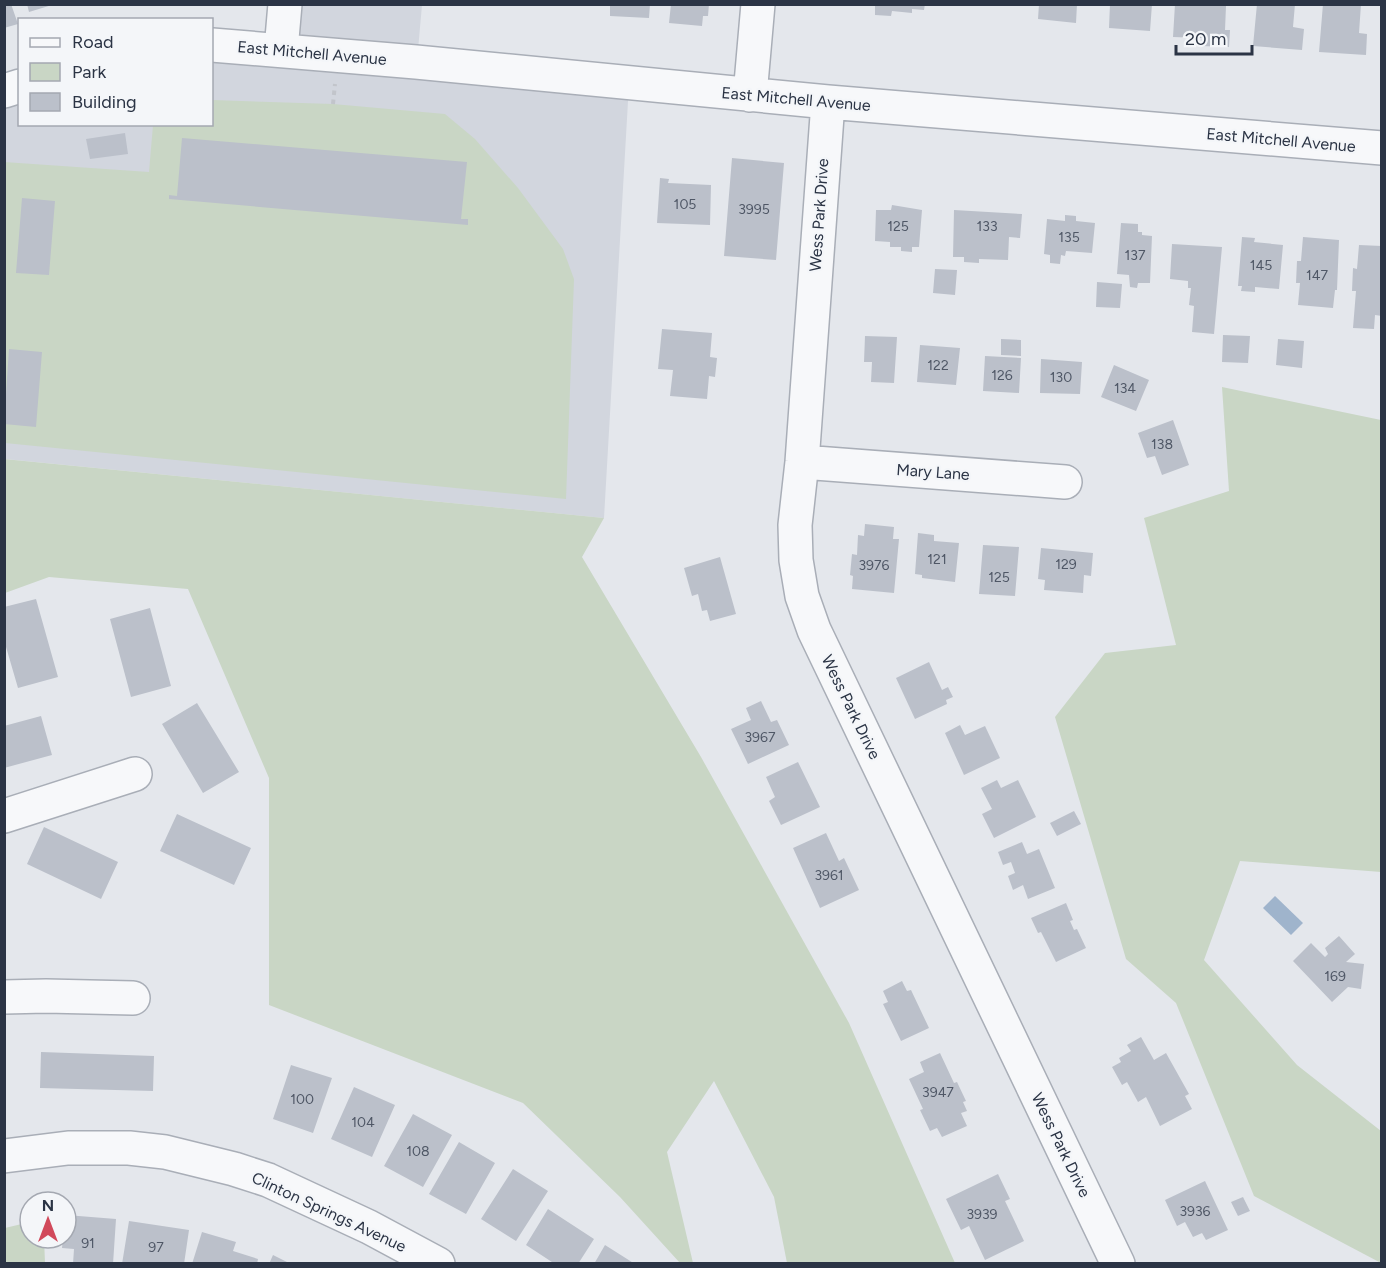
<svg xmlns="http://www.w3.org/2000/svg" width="1386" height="1268" font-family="Figtree,sans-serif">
  <rect width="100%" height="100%" fill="#e4e7ec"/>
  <path fill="#d2d6de" d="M285,4L422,5L417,61L629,84L604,518L5,459L4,91L19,86L20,124H212V45L280,50Z"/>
  <path fill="#c9d6c5" d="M212,100L333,104L445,114L475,139L518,188L563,249L574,279L566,499L5,443L4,162L149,172L153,125L212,124Z
    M1222,387L1381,420V872L1240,861L1204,960L1297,1065L1381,1131V1263L1254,1196L1176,1003L1126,959L1055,717L1105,653L1176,645L1144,518L1229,491Z
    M4,459L604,518L582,557L701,757L849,1023L955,1263H787L774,1197L714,1081L667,1152L693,1263H680L620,1197L523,1103L269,1005V778L188,589L49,577L5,593Z
    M30,1222V1238H44L45,1263H5V1228Z"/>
  <path fill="#9fb4cc" d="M1275,896L1303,923L1291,935L1263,908Z"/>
  <path fill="#bbc0ca" d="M4,4H11L18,24L4,28Z
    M27,4H52V5L29,12Z
    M610,4H650L649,18L610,16Z
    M671,4H709L708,16H703L702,26L669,23Z
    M875,4H925L924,10L912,9V13L892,11L891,16L875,15Z
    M1039,4H1077L1076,23L1038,19Z
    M1110,4H1152L1150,31L1109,28Z
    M1175,4L1226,6L1225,30H1230L1229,47L1201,46L1202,38L1173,37Z
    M1257,4H1295L1293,27L1304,29L1302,50L1253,46Z
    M1323,4H1361L1359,33L1367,34L1366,55L1319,52Z
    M125,133L128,154L90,159L86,139Z
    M182,138L467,162L461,219H468V225L169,199V195L177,196Z
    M732,158L784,163L776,260L724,256Z
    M660,178L669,179L668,183L711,185L710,225L657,223Z
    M22,198L55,201L49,275L16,273Z
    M892,205L922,210L919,247H912V252L901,251V247H890V242L875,241L876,210H891Z
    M954,210L1022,214L1020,238L1009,237L1008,260L979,259V263L964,262V257H953Z
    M1065,215L1076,216V221L1095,223L1092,253L1066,251L1065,256L1061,255L1060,264L1050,263V255L1044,254L1047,219L1065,221Z
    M1121,223L1138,224V232H1142V235L1152,236L1150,283H1138L1137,288L1130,287L1129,275L1117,274Z
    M1242,237L1255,238L1254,242L1283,245L1279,289L1255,287V292L1241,291L1242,286H1238Z
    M1303,237L1339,240L1337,290H1335L1333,308L1298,305L1300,283H1296L1297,261H1301Z
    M1172,244L1222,247L1214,334L1192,332L1194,306L1189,305L1191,288H1188V281L1170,279Z
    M1359,245L1382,246V316L1375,315L1374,329L1353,328L1356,291H1352L1353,268L1357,269Z
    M935,269L957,270L955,295L933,293Z
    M1097,282L1122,284L1120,308L1096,307Z
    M662,329L712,333L710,357L717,358L715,377L709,376L707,399L670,396L673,370L658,369Z
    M1223,335L1250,336L1248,363L1222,362Z
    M865,336L897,337L894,383L871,382L872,362H864Z
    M1001,339L1021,340V356L1001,355Z
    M1278,339L1304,341L1302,368L1276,365Z
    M920,345L960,348L956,385L917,382Z
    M9,349L42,352L36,427L4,424Z
    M985,356L1021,358L1019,393L983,391Z
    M1041,359L1082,362L1080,394L1040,393Z
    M1114,365L1149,380L1136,411L1101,397Z
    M1173,420L1189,465L1162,475L1155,456L1147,458L1138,433Z
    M865,524L894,527L893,539H899L894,593L852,589L853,576L850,575L852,554L857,555L858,535L864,536Z
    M918,533L934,535V541L959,543L955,582L922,578V575L915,574Z
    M983,545L1019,547L1015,596L979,594Z
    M1041,548L1093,553L1091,576L1084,575L1083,593L1044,590L1045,580L1038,579Z
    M720,557L736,614L710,621L707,610L702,611L698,594L692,596L684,568Z
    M36,599L58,677L18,688L4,640V607Z
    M150,608L171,686L131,697L110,619Z
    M929,662L942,690L948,687L953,697L946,700L947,704L915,719L896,678Z
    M761,701L771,722L777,720L789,745L748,764L731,729L751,720L746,708Z
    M197,703L239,772L203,793L162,724Z
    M41,716L52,755L4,768V726Z
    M960,725L965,735L985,726L1000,758L964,775L945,733Z
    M798,762L820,807L781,825L769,801L775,797L766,777Z
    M997,780L1001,788L1018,780L1036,817L994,838L982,814L992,809L981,788Z
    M1074,811L1081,824L1057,836L1050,823Z
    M177,814L251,848L234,885L160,851Z
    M44,827L118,862L101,899L27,864Z
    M826,833L839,861L844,858L859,890L820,908L793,848Z
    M1022,842L1027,854L1039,849L1055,888L1028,899L1023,885L1013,890L1008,876L1015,873L1011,862L1003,865L998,852Z
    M1066,903L1073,920L1070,921L1074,930L1077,929L1086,948L1056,962L1041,932L1038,933L1031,918Z
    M1339,936L1355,954L1346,962L1364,964L1361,989L1348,987L1332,1002L1293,961L1311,943L1325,957L1328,954L1325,948Z
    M902,981L907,991L911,990L929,1028L901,1041L883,1004L888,1002L883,991Z
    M1141,1037L1154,1060L1166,1053L1189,1094L1185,1096L1192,1109L1160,1126L1146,1097L1138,1102L1127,1082L1122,1085L1112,1067L1121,1062L1119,1058L1131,1051L1127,1045Z
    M41,1052L154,1056L153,1091L40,1088Z
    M940,1053L954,1083L957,1082L966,1101L963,1102L967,1111L961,1113L967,1126L942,1137L937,1128L930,1131L920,1110L923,1109L909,1079L924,1072L920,1062Z
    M291,1065L332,1078L313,1133L273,1119Z
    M354,1087L395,1105L372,1157L331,1139Z
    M413,1114L452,1135L423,1187L384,1166Z
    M459,1142L495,1163L466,1214L429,1194Z
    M513,1169L548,1191L516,1241L481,1219Z
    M998,1174L1010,1199L1005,1201L1024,1241L985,1260L969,1226L961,1230L946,1199Z
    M1205,1181L1228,1230L1206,1240L1202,1233L1193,1237L1185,1222L1177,1226L1165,1200Z
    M1243,1197L1250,1211L1238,1216L1231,1202Z
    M548,1209L594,1239L578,1264H555L526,1245Z
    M66,1215L116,1219L113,1264H73L74,1249L62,1248L63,1238H66Z
    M129,1221L189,1230L184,1264H122Z
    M202,1232L236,1242L233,1251L258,1259L257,1264H192Z
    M605,1245L635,1264H594Z
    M273,1255L291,1264H269Z"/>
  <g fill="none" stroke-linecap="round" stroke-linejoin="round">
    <defs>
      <path id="minor" d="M212,45L416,62L828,102L1382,148
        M281,50L285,4
        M4,91L20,86
        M750,95L758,4
        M828,102L802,462L795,525L796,560L802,596L814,630L1118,1264
        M802,462L1065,482
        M4,816L135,774
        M4,997L46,996L133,998
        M4,1156L68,1148H129L165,1152L234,1169L268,1180L369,1227L438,1264"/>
    </defs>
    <use href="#minor" stroke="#a9aeb7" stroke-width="36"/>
    <path stroke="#c2c5cb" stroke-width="4" stroke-dasharray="4.5 4.5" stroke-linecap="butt" d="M333,104L335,84"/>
    <use href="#minor" stroke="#f7f8fa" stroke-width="33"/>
  </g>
  <g text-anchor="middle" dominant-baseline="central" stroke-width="4.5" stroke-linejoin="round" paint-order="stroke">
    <g font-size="14" fill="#4f5766">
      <text x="685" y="204">105</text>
      <text x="754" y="209">3995</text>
      <text x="898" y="226">125</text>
      <text x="987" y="226">133</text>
      <text x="1069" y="237">135</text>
      <text x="1135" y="255">137</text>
      <text x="1261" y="265">145</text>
      <text x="1317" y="275">147</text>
      <text x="938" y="365">122</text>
      <text x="1002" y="375">126</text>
      <text x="1061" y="377">130</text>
      <text x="1125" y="388">134</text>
      <text x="1162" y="444">138</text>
      <text x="937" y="559">121</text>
      <text x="1066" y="564">129</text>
      <text x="874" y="565">3976</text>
      <text x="999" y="577">125</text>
      <text x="760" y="737">3967</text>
      <text x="829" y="875">3961</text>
      <text x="1335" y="976">169</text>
      <text x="938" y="1092">3947</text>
      <text x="302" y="1099">100</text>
      <text x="363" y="1122">104</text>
      <text x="418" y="1151">108</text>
      <text x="1195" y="1211">3936</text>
      <text x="982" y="1214">3939</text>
      <text x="88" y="1243">91</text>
      <text x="156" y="1247">97</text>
    </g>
    <g font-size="16" fill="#2b3445" stroke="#f4f6f9">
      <text transform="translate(312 53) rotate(5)">East Mitchell Avenue</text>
      <text transform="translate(796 99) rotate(5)">East Mitchell Avenue</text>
      <text transform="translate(1281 140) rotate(5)">East Mitchell Avenue</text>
      <text transform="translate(819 215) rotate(-86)">Wess Park Drive</text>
      <text transform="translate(933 472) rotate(4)">Mary Lane</text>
      <text transform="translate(851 707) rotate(64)">Wess Park Drive</text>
      <text transform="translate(1061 1145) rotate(64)">Wess Park Drive</text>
      <text transform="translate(329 1212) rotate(25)">Clinton Springs Avenue</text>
    </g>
  </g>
  <rect width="1386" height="1268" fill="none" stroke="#2b3445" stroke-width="12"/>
  <rect x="18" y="18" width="195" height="108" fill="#f4f6f9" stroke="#a4a8b1" stroke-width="1.5"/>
  <rect x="30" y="38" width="30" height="9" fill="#f7f8fa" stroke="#a4a8b1" stroke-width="1.5"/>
  <text x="72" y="48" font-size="18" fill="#2b3445">Road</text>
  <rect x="30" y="63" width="30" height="18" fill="#c9d6c5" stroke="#a4a8b1" stroke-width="1.5"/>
  <text x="72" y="78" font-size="18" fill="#2b3445">Park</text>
  <rect x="30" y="93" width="30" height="18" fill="#bbc0ca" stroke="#a4a8b1" stroke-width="1.5"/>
  <text x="72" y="108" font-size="18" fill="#2b3445">Building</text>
  <g transform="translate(48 1220)"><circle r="28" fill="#f4f6f9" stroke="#a4a8b1" stroke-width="1.5"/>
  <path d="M0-4.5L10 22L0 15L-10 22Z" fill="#d1495b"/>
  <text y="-9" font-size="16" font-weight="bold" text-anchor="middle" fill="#2b3445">N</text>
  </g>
  <path d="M1176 45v9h76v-9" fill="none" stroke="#2b3445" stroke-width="3"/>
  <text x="1185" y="45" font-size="18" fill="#2b3445" stroke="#f4f6f9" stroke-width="4.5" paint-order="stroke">20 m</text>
</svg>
